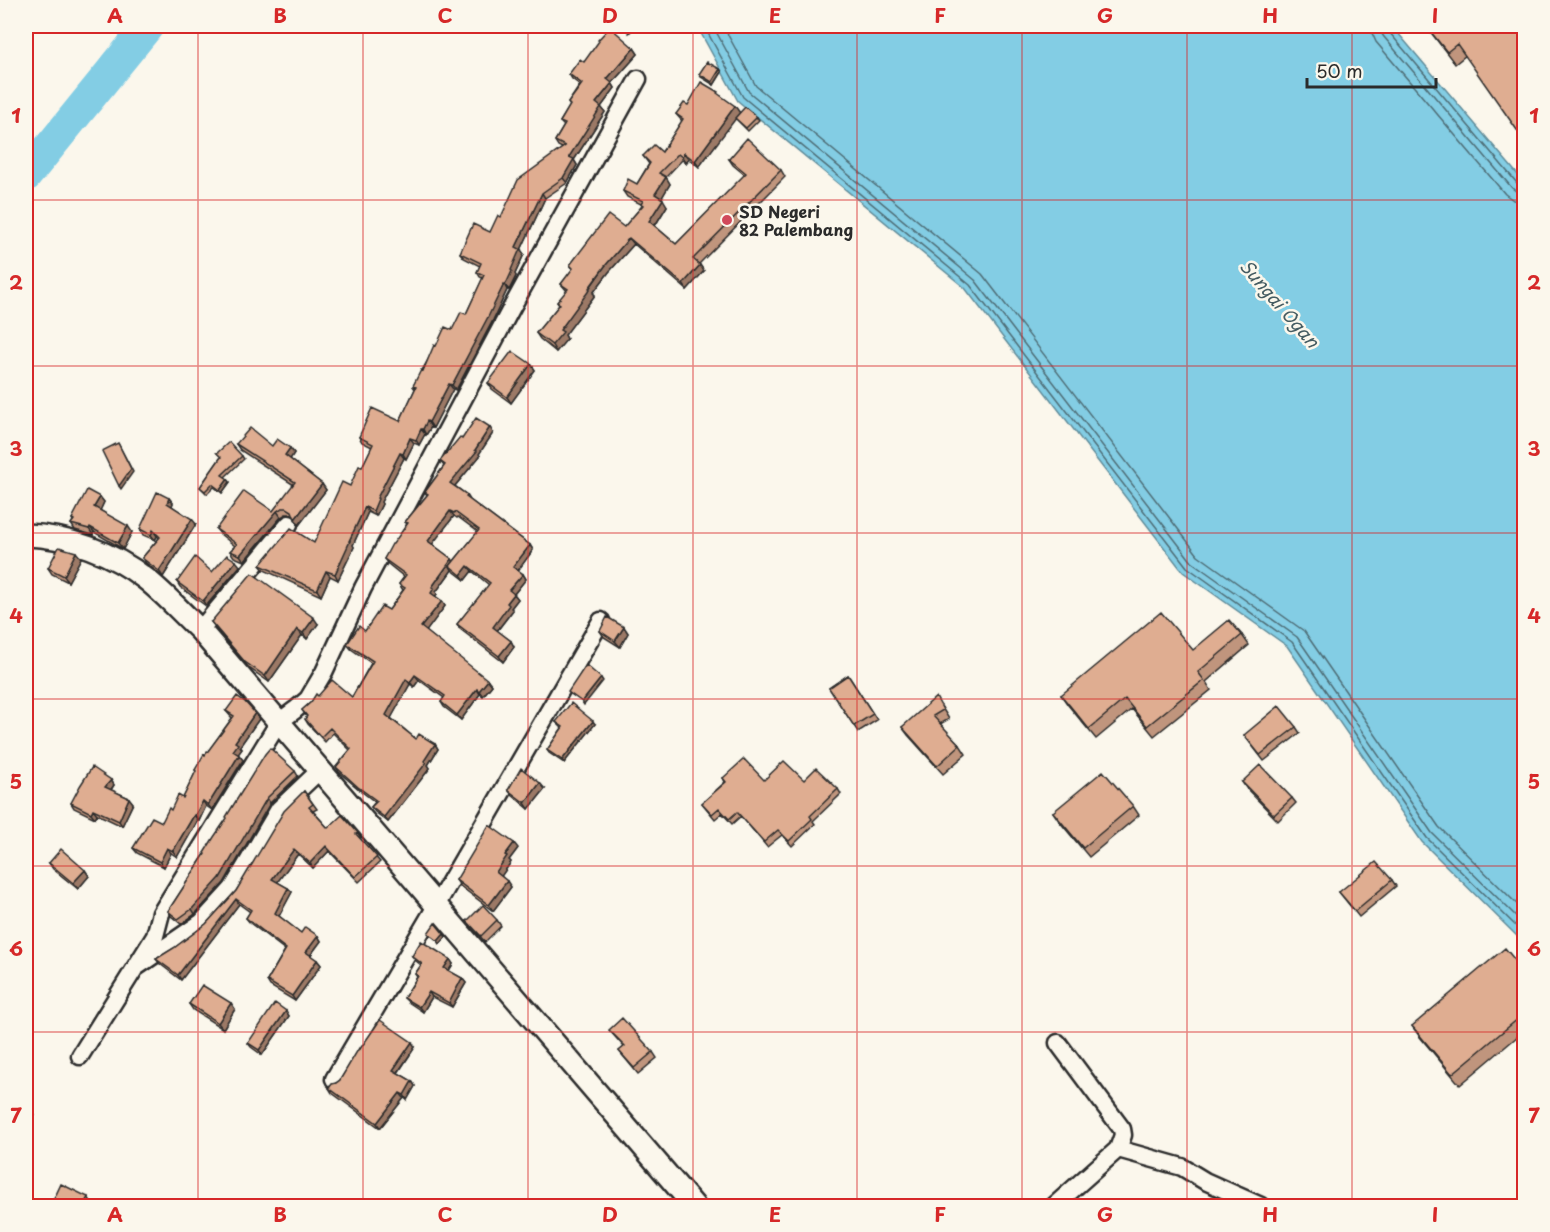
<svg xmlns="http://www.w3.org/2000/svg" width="1550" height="1232" font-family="'Playpen Sans',sans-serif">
  <rect width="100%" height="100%" fill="#fbf7ec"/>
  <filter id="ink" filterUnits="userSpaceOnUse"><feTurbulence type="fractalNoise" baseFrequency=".0167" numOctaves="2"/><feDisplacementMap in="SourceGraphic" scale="12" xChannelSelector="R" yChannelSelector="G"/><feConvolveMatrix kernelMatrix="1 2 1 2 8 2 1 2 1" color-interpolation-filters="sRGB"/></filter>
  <g filter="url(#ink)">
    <path fill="#83cde4" stroke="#608c9a" stroke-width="1.5" d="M697,26H1392L1524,182V943L1422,842L1287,646L1183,572L965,288L738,101Z"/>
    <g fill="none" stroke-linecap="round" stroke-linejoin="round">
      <path stroke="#4e6c75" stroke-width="1.5" d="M704,26L743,97L970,285L1187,567L1292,642L1427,838L1524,934
        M713,26L749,92L975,280L1192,562L1297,637L1432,833L1524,924
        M723,26L756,86L982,274L1198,555L1304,631L1439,827L1524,911
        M1371,26L1372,33L1376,42L1505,194L1513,200L1524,202
        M1380,26V31L1384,37L1512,188L1517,192L1524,193
        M1388,26L1389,32L1517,183L1524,186"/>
      <path stroke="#83cde4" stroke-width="32" d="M26,176L148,26"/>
      <defs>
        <path id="minor" d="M200,630L289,524
          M135,968L155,936L161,913L279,722L295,710L308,699L324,672L363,588L512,307L638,79
          M1058,1043L1122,1129L1123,1135L1118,1149
          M80,1056L135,968L202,922L232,889L279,809L320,770
          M334,1079L436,906L601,621
          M1054,1206L1118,1149L1182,1167L1205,1181L1261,1206"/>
        <path id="tertiary" d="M26,535C68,536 113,553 146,579C165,594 182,613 200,630L694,1206"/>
      </defs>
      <use href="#minor" stroke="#2b2b2b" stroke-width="21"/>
      <use href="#tertiary" stroke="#2b2b2b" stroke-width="26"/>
      <use href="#minor" stroke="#fbf7ec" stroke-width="16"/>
      <use href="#tertiary" stroke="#fbf7ec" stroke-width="21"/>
    </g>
    <path fill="#c0957d" stroke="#2b2b2b" stroke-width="1.5" fill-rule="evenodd" d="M1426,26H1524L1465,56L1455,64Z
      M634,48L638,54L612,83L615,88L601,107L605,112L574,160L577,165L567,183L545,198L521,250L524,254L515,274L516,276L511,288L509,290H507L493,320L456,390L453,389L433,428L431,427L426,435L425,434L419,445L414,443L406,459L404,458L381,502L382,504L376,516L368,512L353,545L354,547L338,580L330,576L321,596L264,570L260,565L314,543L362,467L372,447L362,442L359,437L400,421L415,389L413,386L436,346L452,330L466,314L483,278L480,277L477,272L480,266L464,258L460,253L490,232L501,217L562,148L558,146L555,141L564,126L560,122L570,106L568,103L580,85L572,79L569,74L584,62Z
      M720,69L722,72L714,85L701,77L699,74Z
      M721,96L740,113L757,117L759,120L748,131L735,118L699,167L689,159L686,163L682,160L666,177L670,184L661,198L667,206L655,226L676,244L745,175L733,165L729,159L781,170L785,177L699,264L704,271L687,290L634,244L609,272L593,293L595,295L565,335L567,339L556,352L540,339L536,333L559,305L557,302L567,291L561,284L573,269L570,265L624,227L642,206L641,204L627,197L623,191L637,184L649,164L643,156L662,152L682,121L676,114L688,105Z
      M531,364L535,370L511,403L492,389L488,383Z
      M493,433L479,454L480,456L455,486L467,495L470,500L530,545L533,550L518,570L523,574L526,579L514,594L518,599L511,608L513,610L497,631L511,641L514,647L503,662L460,629L457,624L489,585L472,571L465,580L452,570L436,592L437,594L435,596L445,606L426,631L492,685L483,696L480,694L461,720L444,707L441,702L444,698L419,680L414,687L410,684L391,718L416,739L435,744L438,749L428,765L430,768L388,822L375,812L371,807L375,802L362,792L339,772L336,767L350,750L333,733L325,742L308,724L305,719L307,717L302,710L318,696L352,697L371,663L351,649L347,644L365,631L389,610L403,590L399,584L404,577L388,564L384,559L407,524L405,522L427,495L425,492L444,466L440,461L462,439ZM454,516L457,518L458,517L478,532L454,561L432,544Z
      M236,444L290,448L294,453L290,459L322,484L326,490L299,525L294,515L291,514H286L281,517L244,561L234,557L230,551L235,546L220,534L216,529L273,511L294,485L240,450Z
      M217,453L242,456L244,459L225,477L230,482L222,493L214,487L207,494L200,487L221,457Z
      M100,497L104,502L100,510L132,532L123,549L94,532L93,535L75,530L71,524L73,521L72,519Z
      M169,498L173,503L172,506L196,524L163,577L146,563L142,558L159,538L157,536L155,540L143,535L140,529Z
      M81,558L68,582L52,574L48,568Z
      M240,566L206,606L180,587L177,582L212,572Z
      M211,622L318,624L307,639L302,635L269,682L249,668Z
      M624,627L628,633L620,647L604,637L600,631Z
      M1242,635L1249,645L1206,682L1211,690L1154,736L1132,709L1096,739L1068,705L1061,695L1193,650Z
      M848,675L877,720L858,732L829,688Z
      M941,706L949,719L940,724L960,745L966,754L943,774L908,735L902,727Z
      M226,711L259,719L240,746L242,749L238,754L243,760L212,810L206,806L199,821L198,820L177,857L171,853L164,867L137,853L133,848L162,822L183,798L196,771L195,770L232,718Z
      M556,722L595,724L564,763L549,753L547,750L562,728Z
      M1296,727L1300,733L1264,761L1244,735Z
      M295,771L298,776L270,803L224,883L195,914L181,924L171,916L168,911L205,854Z
      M723,778L764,780H804L838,789L841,794L813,821L815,824L792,846L782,835L767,847L741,816L732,824L722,813L715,819L702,803L725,782Z
      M111,780L114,785L111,790L129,798L133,803L122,826L97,814L95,818L74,808L71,803Z
      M1242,782L1292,798L1296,803L1278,821L1246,788Z
      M545,789L529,809L512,795L508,790Z
      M304,791L317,809L313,811L328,828L358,833L361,838L360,839L380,862L359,882L329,851L313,868L298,854L277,882L288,888L292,892L279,916L301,933L318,936L321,941L310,956L317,960L321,965L295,1001L270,986L267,981L285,950L250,923L246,918L250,912L239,904L181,980L160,964L156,959L174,948L206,924L236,891Z
      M1133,806L1139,815L1089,857L1059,821L1053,812Z
      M518,848L509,860L511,862L501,876L511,887L493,911L460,886L456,880Z
      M49,863L85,870L89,876L78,889L53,869Z
      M1392,880L1396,886L1359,917L1339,892Z
      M497,920L501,926L485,942L467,921Z
      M412,956L453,964L449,971L462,978L466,983L452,1007L432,997L423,1012L408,1002L404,998L417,977L415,974L421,965L416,961Z
      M1524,971V1031L1460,1085L1420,1037L1412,1026Z
      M231,1003L235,1009L223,1029L193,1010L189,1004Z
      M286,1011L289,1016L262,1055L251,1047L248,1043Z
      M609,1030L653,1052L657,1058L638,1074L619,1051L624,1047Z
      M415,1047L398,1073L412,1081L415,1086L407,1100L404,1098L380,1128L332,1093L329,1088L340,1080L360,1049Z
      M54,1199L92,1203L90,1206H61L58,1205Z"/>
    <path fill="#9c7966" stroke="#2b2b2b" stroke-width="1.5" d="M629,26H636L629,33L626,29Z
      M634,48L638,54L610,85L607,79Z
      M720,69L722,72L714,85L712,82Z
      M612,83L615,88L601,107L605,112L574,160L577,165L567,183L563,178L569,157L596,103Z
      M735,106L740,113L699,167L695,161Z
      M684,153L689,159L686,163L682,157Z
      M666,177L670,184L660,201L655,194Z
      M542,193L545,198L521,250L524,254L515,274L516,276L509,290L505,285L511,270L516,247Z
      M663,199L667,206L654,227L649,221Z
      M629,238L634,244L609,272L593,293L595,295L565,335L567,339L556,352L552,345L560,330L605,266Z
      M700,265L704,271L687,290L683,284Z
      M504,284L507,290L493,320L456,390L452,385Z
      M531,364L535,370L511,403L507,397Z
      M449,384L453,389L433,428L429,422Z
      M427,421L431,427L426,435L423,429Z
      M490,427L493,433L479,454L480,456L453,488L450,483L475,450Z
      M421,429L425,434L419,445L416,440Z
      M410,438L414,443L406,459L403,454Z
      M118,443L133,472L121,489L119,486Z
      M290,448L294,453L289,461L285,455Z
      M400,453L404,458L381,502L382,504L376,516L373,511L377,498Z
      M228,479L230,482L222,493L220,490Z
      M322,484L326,490L299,525L295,519Z
      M100,497L104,502L99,513L94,507Z
      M169,498L173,503L171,508L167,503Z
      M365,507L368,512L353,545L354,547L338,580L335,574L349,541Z
      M277,511L281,517L244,561L240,555Z
      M450,511L454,516L431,546L428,541Z
      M192,519L196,524L163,577L159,571Z
      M128,526L132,532L123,549L118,543Z
      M90,527L94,532L93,535L89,529Z
      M153,530L157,536L155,540L151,535Z
      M530,545L533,550L517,572L513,567Z
      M76,552L81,558L68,582L64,576Z
      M452,559L456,565L450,566L452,570L436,592L437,594L434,598L431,593L432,587Z
      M236,561L240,566L206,606L203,601Z
      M468,566L472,571L465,580L461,575Z
      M326,571L330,576L321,596L317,590Z
      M523,574L526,579L513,595L509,590Z
      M514,594L518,599L511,608L513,610L496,632L493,627L507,603Z
      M442,601L445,606L425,633L421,627Z
      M314,618L318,624L307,639L303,633Z
      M624,627L628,633L620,647L615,641Z
      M297,629L302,635L269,682L265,676Z
      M511,641L514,647L503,662L499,656Z
      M415,675L419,680L414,687L410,682Z
      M601,678L603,681L584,705L582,702Z
      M406,679L410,684L390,720L386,715Z
      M488,680L492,685L483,696L479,691Z
      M477,689L480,694L461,720L457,715Z
      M255,713L259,719L240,746L242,749L237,756L233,751L235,742Z
      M593,721L595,724L564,763L562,760Z
      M435,744L438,749L428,765L430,768L388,822L384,817Z
      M239,755L243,760L212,810L208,805Z
      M111,780L114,785L109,792L105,787Z
      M540,783L545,789L529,809L525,803Z
      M129,798L133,803L122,826L119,821Z
      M267,798L270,803L224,883L195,914L192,909Z
      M203,801L206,806L199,821L195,815Z
      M93,809L97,814L95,818L91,813Z
      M194,815L198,820L177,857L173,851Z
      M514,843L518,848L509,860L511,862L500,878L496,872L505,855Z
      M326,846L329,851L313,868L310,863Z
      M167,848L171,853L164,867L160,862Z
      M294,849L298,854L276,884L272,879Z
      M85,870L89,876L78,889L73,883Z
      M507,881L511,887L493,911L489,905Z
      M288,888L292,892L278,918L275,913Z
      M236,899L239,904L181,980L178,975Z
      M444,934L446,937L440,944L438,941Z
      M318,936L321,941L309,957L306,952Z
      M450,959L453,964L447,973L444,968Z
      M317,960L321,965L295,1001L292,996Z
      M462,978L466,983L452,1007L449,1003Z
      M429,992L432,997L423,1012L419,1007Z
      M231,1003L235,1009L223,1029L218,1023Z
      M286,1011L289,1016L262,1055L259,1050Z
      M412,1042L415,1047L396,1075L393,1070Z
      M412,1081L415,1086L407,1100L404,1095Z
      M400,1093L404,1098L380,1128L377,1123Z
      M29,1110L34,1115L26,1133V1118Z
      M88,1197L92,1203L90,1206H83Z"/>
    <path fill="#dfad91" stroke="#2b2b2b" stroke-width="1.5" d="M1426,26H1524V140L1457,44L1447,52Z
      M610,27L634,48L607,79L612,83L596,103L601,107L569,157L574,159L563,178L542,193L516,247L520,249L511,270L512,271L507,282L505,285L504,284L489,315L452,385L449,384L429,422L427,421L423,429H421L416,440L410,438L403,454L400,453L377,498L378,499L373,511L365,507L349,541H350L335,574L326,571L317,590L260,565L291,528L314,543L342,482L350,486L359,466L362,467L373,444L359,437L372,408L400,421L416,387L413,386L421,370L423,371L434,345L436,346L445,327L452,330L461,312L466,314L484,275L477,272L481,263L460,253L473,224L490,232L498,215L501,217L518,180L565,146L555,141L565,124L560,122L570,105L568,103L582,84L569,74L580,59L584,62L599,41L598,40Z
      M707,62L720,69L712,82L699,74Z
      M701,82L718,92L717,93L735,106L695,161L684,153L682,157L678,154L659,173L666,177L655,194L663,199L649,221L676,244L746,173L729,159L747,138L781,170L693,259L700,265L683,284L629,238L605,266L589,288L590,289L560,330L563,332L552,345L536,333L560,304L557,302L568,289L561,284L573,268L570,265L608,215L624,227L643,205L641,204L643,201L623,191L628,179L637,184L650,163L643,156L654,145L662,152L683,119L676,114L684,103L688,105Z
      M745,107L757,117L746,128L735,118Z
      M512,351L531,364L507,397L488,383Z
      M476,418L490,427L475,450L477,451L450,483L467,495L466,497L530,545L513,567L523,574L509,590L514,594L507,603L509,605L493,627L511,641L499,656L457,624L490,583L468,566L461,575L450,566L479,530L455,512L454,513L450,511L428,541L452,559L432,587L434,588L431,593L442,601L421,627L488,680L479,691L477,689L457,715L441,702L445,696L415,675L410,682L406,679L386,715L416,739L419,734L435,744L424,761L426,763L384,817L371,807L377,801L358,787L336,767L351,749L330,728L321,737L305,719L307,716L302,710L311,702L316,694L318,696L332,680L352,697L373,661L347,644L359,626L365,631L382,606L389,610L405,588L399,584L406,575L384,559L392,544H393L408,523L405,522L428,494L425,492L445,465L440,461L460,437L462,439Z
      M250,428L272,446L277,439L290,448L285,455L322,484L295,519L292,511L287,508H282L277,511L240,555L230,551L237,544L216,529L244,491L273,511L295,482L236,444Z
      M229,442L242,456L222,475L228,479L220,490L212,484L205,491L200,487L221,457L217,453Z
      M118,443L131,469L119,486L102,451Z
      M87,490L100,497L94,507L128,526L118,543L90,527L89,529L71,524L74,520L72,519Z
      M157,492L169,498L167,503L192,519L159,571L142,558L160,537L153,530L151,535L140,529Z
      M59,547L76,552L64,576L48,568Z
      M227,555L236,561L203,601L177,582L195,557L212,572Z
      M252,573L314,618L303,633L297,629L265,676L245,662L211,622Z
      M1161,612L1193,650L1229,620L1242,635L1198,672L1204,680L1147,726L1125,699L1089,729L1061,695Z
      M607,617L624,627L615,641L600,631Z
      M586,665L601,678L582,702L568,692Z
      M848,675L873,714L854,726L829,688Z
      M237,696L245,702L255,713L235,742L238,744L233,751L239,755L208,805L203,801L195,815H194L173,851L167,848L160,862L133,848L152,817L162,822L169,808L171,810L178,795L183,798L196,771L195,770L204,754L205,755L234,716L226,711Z
      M936,697L943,710L933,716L960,745L937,766L902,727Z
      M571,703L593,721L562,760L547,750L563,727L556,722Z
      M1279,706L1296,727L1260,755L1244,735Z
      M270,748L295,771L267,798L220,878L192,909L178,919L168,911L205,854L204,853L214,837L227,818L226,817L265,754Z
      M744,759L764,780L784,761L804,780L816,768L838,789L810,816L812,819L789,841L778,830L764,842L737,812L729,819L719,808L712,814L702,803L726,782L723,778Z
      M1260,765L1292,798L1274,815L1242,782Z
      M92,767L111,780L105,787L129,798L119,821L93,809L91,813L71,803L80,786Z
      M521,768L540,783L525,803L508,790Z
      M1103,771L1133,806L1083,848L1053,812Z
      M304,791L313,804L309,807L328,828L342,815L358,833L356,834L377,857L355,877L326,846L310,863L294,849L272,879L288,888L275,913L301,933L305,927L318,936L306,952L317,960L292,996L267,981L286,949L246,918L251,910L236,899L178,975L156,959L174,948L206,924L236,891L284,811Z
      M489,825L514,843L505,855L507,856L496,872L507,881L489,905L456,880Z
      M61,849L85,870L73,883L49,863Z
      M1376,862L1392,880L1355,911L1339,892Z
      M483,905L497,920L481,936L467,921Z
      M435,923L444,934L438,941L428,933Z
      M421,941L450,959L444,968L462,978L449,1003L429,992L419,1007L404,998L418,976L415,974L422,964L412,956Z
      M1505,948L1524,971V1024L1519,1018L1452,1074L1412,1026Z
      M202,985L231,1003L218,1023L189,1004Z
      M275,1003L286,1011L259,1050L248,1043Z
      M622,1018L653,1052L634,1068L619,1051L625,1046L609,1030Z
      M380,1020L412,1042L393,1070L412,1081L404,1095L400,1093L377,1123L329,1088L332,1084L336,1083L340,1080L359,1048L360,1049Z
      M26,1108L29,1110L26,1118Z
      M61,1184L88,1197L83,1206H68L54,1199Z"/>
  </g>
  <path fill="none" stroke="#d62828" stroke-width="1.5" stroke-opacity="0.55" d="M198,26V1206M363,26V1206M528,26V1206M693,26V1206M857,26V1206M1022,26V1206M1187,26V1206M1352,26V1206M26,200H1524M26,366H1524M26,533H1524M26,699H1524M26,866H1524M26,1032H1524"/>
  <circle fill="#d1495b" stroke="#fbf7ec" stroke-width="2" cx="727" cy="220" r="6"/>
  <g text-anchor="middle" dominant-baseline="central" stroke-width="5" stroke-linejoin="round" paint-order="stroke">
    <g font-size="16" font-weight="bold" fill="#2b2b2b" stroke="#fbf7ec" text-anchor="start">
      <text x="739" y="211">SD Negeri<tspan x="739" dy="18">82 Palembang</tspan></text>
    </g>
    <g font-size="18" font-style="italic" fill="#455c62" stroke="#fbf7ec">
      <text transform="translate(1280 303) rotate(49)">Sungai Ogan</text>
    </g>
  </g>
  <rect width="1550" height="1232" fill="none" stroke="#fbf7ec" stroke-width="66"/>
  <path d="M1307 78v9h129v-9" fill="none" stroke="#2b2b2b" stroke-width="3"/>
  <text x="1316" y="78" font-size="18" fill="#2b2b2b" stroke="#fbf7ec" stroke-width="4.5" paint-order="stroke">50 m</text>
  <rect x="33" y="33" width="1484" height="1166" fill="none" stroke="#d62828" stroke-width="2"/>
  <g font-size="20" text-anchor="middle" font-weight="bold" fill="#d62828">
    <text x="115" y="23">A</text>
    <text x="280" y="23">B</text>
    <text x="445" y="23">C</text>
    <text x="610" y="23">D</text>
    <text x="775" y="23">E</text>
    <text x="940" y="23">F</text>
    <text x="1105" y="23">G</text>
    <text x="1270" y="23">H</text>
    <text x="1435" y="23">I</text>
    <text x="16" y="123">1</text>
    <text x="1534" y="123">1</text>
    <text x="16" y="290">2</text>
    <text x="1534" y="290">2</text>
    <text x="16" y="456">3</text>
    <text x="1534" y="456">3</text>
    <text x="16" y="623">4</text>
    <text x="1534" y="623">4</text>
    <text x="16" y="789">5</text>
    <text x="1534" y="789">5</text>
    <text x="16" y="956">6</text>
    <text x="1534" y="956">6</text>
    <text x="16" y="1123">7</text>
    <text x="1534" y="1123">7</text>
    <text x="115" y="1222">A</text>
    <text x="280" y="1222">B</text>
    <text x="445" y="1222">C</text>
    <text x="610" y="1222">D</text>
    <text x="775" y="1222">E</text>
    <text x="940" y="1222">F</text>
    <text x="1105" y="1222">G</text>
    <text x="1270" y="1222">H</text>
    <text x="1435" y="1222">I</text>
  </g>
</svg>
